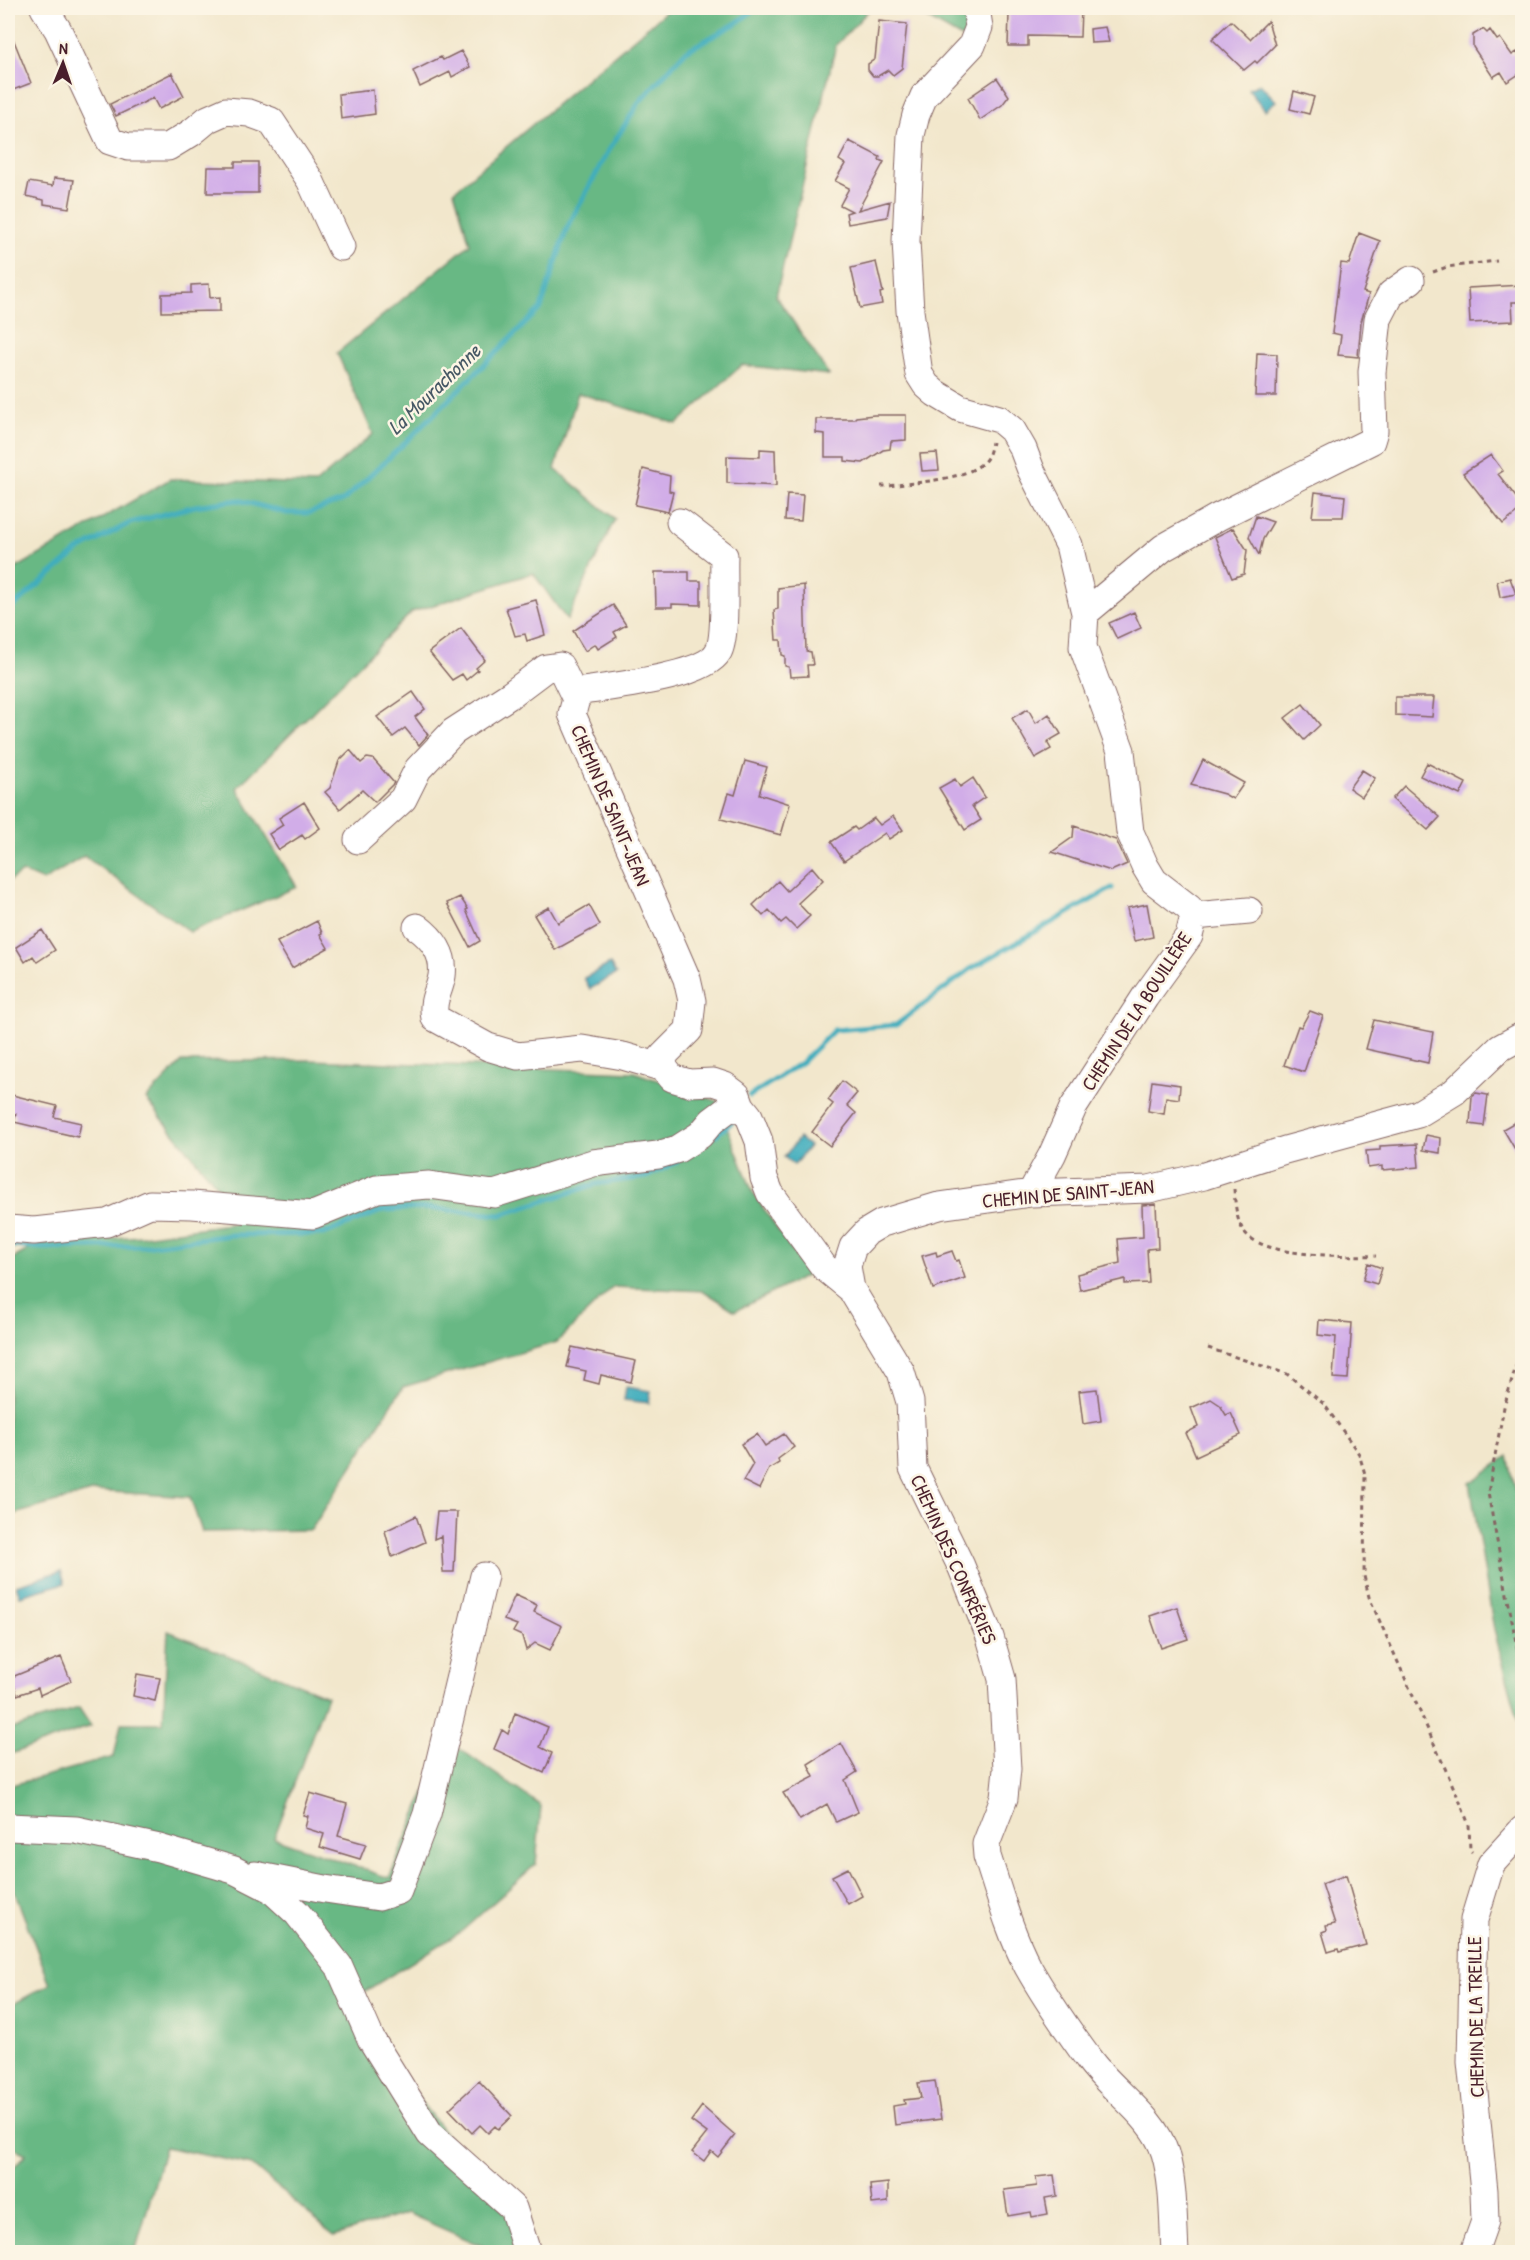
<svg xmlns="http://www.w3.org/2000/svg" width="1530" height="2260" font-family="'Patrick Hand',sans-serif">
  <rect width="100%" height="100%" fill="#fcf5e5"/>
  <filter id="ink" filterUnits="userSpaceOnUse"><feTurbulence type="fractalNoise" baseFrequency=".0167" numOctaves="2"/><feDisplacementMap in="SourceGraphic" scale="12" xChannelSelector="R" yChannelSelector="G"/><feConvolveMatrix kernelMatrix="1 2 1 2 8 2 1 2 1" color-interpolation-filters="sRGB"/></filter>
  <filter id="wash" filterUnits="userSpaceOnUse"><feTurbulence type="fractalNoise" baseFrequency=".008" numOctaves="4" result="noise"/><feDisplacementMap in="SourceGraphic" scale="24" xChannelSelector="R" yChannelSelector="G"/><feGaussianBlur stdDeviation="1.35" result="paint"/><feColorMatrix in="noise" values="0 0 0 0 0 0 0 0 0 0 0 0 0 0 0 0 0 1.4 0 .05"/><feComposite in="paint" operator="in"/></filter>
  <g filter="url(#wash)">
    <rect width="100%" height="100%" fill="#f2e7cc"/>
    <path fill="#67b884" stroke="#586c58" stroke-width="1.5" d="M670,8H871L836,45L776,296L829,375L742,365L677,424L578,393L555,469L615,519L567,620L533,573L412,612L237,788L297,887L190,932L84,856L43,881L22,872L8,882V573L170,479L315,484L373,434L337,353L470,244L454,191Z
      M909,8H967V41Z
      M309,1060L634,1072L717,1101L753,1193L808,1275L735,1311L704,1291L613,1287L557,1342L403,1387L311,1530L202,1532L190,1497L95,1491L8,1516V1261L41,1243L142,1236L236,1223L235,1208L146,1099L182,1062Z
      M1508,1456L1522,1518V1733L1494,1630L1470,1483Z
      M168,1631L327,1696L274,1838L389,1878L447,1740L541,1806L536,1864L461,1932L346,2003L513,2223L522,2252H496L407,2213L334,2236L252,2165L165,2147L135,2252H8V2173L26,2154L8,2145V2007L50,1984L8,1875V1786L114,1757L121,1723H163Z
      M79,1708L91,1726L8,1755V1730Z"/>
    <path fill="#3fadbd" stroke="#446674" stroke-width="1.5" d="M1260,84L1276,101L1265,110L1248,89Z
      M610,964L616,974L590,989L584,978Z
      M799,1138L809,1146L794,1165L784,1157Z
      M626,1387L651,1391L649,1403L624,1400Z
      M61,1571L65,1583L20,1596L16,1585Z"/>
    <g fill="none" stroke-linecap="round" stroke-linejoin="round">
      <path stroke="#3fadbd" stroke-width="5" d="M8,611L79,550L130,523L195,506L238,500L287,513H309L344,500L407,441L541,308L567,228L609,150L640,101L686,51L735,24L757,8
        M750,1096L802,1062L834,1030L896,1025L972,968L1112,888
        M716,1135L732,1122
        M8,1246L45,1248L143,1246L231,1235L324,1234L384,1210L428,1208L500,1215L596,1184L646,1177L677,1162"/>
    </g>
    <g id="blocks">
      <path fill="#d1ade8" d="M1029,8H1081L1080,37L1028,36V46H1008L1009,13H1029Z
        M879,21L907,24L902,68L893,75L888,70L878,76H873L868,70V64L875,59Z
        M1231,21L1250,39L1268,21L1275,45L1257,63L1255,61L1244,70L1212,39Z
        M8,26L31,83L8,92Z
        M1105,27L1109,42L1091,43L1090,29Z
        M1483,29L1487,33L1490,30L1497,40L1500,38L1512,55L1517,52L1522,60V72L1507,82L1501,72L1493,77L1473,47V35Z
        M461,51L470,67L452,77L450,72L420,87L413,71L441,57L443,60Z
        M172,73L184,96L159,109L153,98L116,116L110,104Z
        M997,78L1009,96L1002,105L980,120L968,98Z
        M373,90L375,114L341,119L339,94Z
        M1294,91L1314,97L1309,114L1290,109Z
        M849,141L880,157L879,160L884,162L858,210L890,201L887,217L848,224L846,213L852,211L840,205L849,188L835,181L845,164L839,160Z
        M235,162H258V193H207L208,167H235Z
        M54,178L74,180L69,208L44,204V200L26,196L29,182L53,186Z
        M1359,233L1380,241L1363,292L1369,294L1361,322L1358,357L1338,355L1341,335L1332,333L1341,263L1349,264Z
        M876,262L883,292L880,293L882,304L860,308L851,268Z
        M209,284L210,298L220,297V311L162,312V294L191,293V285Z
        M1522,285V302H1512L1513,321L1470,323L1468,288Z
        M1257,353L1277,354L1276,396H1255Z
        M874,415H906V440L891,441L890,449L883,450L863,463L845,461V457H825V434L816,433V419H854L856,417Z
        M760,449L775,450L776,486L727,483V456L760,457Z
        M937,453L939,470L922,471L920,454Z
        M1491,455L1503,471L1498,474L1522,505V509L1503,524L1463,473Z
        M643,469L670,476L669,491L673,492L668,512L635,505Z
        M1315,492L1345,496L1343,517H1312Z
        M787,494L803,495L801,521L785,520Z
        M1256,516L1273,522L1263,539L1259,555L1249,537Z
        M1233,528L1247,550L1244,574L1232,578L1215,537Z
        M655,572H689V581H701V605L672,604V607H656Z
        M1510,578L1516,594L1500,597L1497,581Z
        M804,585L806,651L811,652L813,665H807L808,676L790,677L789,667L785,666V656L782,655L781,640H776L774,610L778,609V588Z
        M536,600L545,635L527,641L525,634L515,636L506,608Z
        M613,605L626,625L614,632L617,637L598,649L595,644L585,651L573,631Z
        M1134,612L1141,628L1117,639L1109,623Z
        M461,628L485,660L476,668L478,670L466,680L462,674L452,680L429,652Z
        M413,692L425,709L415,717L428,735L419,745L405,728L393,737L377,717Z
        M1395,697H1434L1432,717L1395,715Z
        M1303,704L1320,725L1304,740L1285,718Z
        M1028,709L1036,723L1049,714L1061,734L1047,742L1051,749L1035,758L1012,718Z
        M350,750L361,763L367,758L373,759L394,783L375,802L362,790L340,809L325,792L330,788L339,761Z
        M1203,760L1244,783L1233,799L1224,794L1191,785Z
        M745,761L767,767L759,794L790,804L781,835L721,819L729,793L735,795Z
        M1427,763L1466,783L1460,795L1420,776Z
        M1362,770L1375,778L1362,797L1349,788Z
        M973,778L985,797L972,806L981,820L965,830L939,788L955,779L960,787Z
        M1404,786L1440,817L1428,830L1392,799Z
        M304,802L320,828L305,839L302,835L279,850L269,834L283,825L279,818Z
        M893,816L903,830L889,839L885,833L844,861L831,842L854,827L857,830L874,818L880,825Z
        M1074,826L1116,840L1127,864L1111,871L1052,852L1073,837Z
        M812,867L823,880L798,903L810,916L796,929L786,919L781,923L769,910L763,916L753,905L778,881L787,891Z
        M460,897L468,909L466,910L480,941L470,947L447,903Z
        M1147,904L1153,937L1134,941L1127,908Z
        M589,905L600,925L555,950L534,915L549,907L558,923Z
        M317,921L322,933L320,934L328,948L292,968L277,942Z
        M42,930L55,950L37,962L33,956L25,962L16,947Z
        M1310,1011L1323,1016L1304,1072L1284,1065L1298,1026L1301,1027Z
        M1374,1020L1433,1032L1428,1063L1366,1049Z
        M842,1081L857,1093L847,1105L856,1113L830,1146L812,1132L833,1104L828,1100Z
        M1152,1081L1180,1085L1179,1099L1166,1097L1164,1114L1148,1111Z
        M1476,1093L1488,1095L1484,1126L1470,1124L1472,1096Z
        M8,1094L57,1106L54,1117L81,1123L78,1137L14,1122L16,1114L8,1112Z
        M1522,1118V1161L1503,1129Z
        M1426,1135L1441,1138L1440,1153L1423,1150Z
        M1417,1144L1419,1167L1382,1170V1166L1368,1168L1366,1151L1380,1150V1146Z
        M1156,1204L1158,1248L1147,1249L1149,1283L1125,1284V1279L1080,1290L1077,1274L1120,1263L1118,1239L1143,1237L1142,1205Z
        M952,1251L956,1261L959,1260L965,1278L933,1289L922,1256L936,1252L937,1256Z
        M1368,1263L1382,1268L1377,1284L1363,1280Z
        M1319,1320L1352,1323L1348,1379L1333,1378L1336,1337L1318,1335Z
        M572,1347L636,1361L631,1382L601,1375L599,1384L584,1380L586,1371L567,1367Z
        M1097,1389L1101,1421L1083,1424L1079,1391Z
        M1211,1399L1220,1405L1226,1415L1231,1413L1241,1435L1196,1456L1186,1433L1198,1427L1191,1408Z
        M757,1434L765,1446L784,1434L794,1447L778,1459L779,1463L769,1469L759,1489L743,1481L753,1464L741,1444Z
        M437,1512H457L454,1572H443L441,1536L434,1539Z
        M416,1516L425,1542L392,1557L385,1531Z
        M515,1595L537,1605L534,1612L562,1626L550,1650L535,1643L526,1650L522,1636L513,1632L517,1625L504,1620Z
        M1177,1607L1188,1639L1161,1648L1150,1616Z
        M61,1657L71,1681L40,1695L38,1688L17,1695L12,1677Z
        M137,1674L160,1678L155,1701L133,1696Z
        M515,1713L548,1727L540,1747L552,1753L544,1773L494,1749L502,1730L508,1734Z
        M841,1743L857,1772L845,1780L858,1812L836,1822L827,1804L800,1820L783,1793L814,1777L808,1764Z
        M310,1793L347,1804L338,1836L366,1844L360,1859L320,1847L324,1834L305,1828L308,1816L303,1815Z
        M848,1868L862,1896L848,1904L832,1876Z
        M1346,1875L1366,1945L1339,1952L1338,1949L1328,1952L1322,1932L1327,1930L1326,1926L1335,1924L1322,1884Z
        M479,2081L512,2116L498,2129L495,2126L488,2133L480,2125L472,2133L449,2109Z
        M935,2081L941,2119L895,2125L893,2106L905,2104L904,2100L921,2098L918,2083Z
        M702,2106L735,2135L718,2157L711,2151L704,2161L692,2152L707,2133L691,2121Z
        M1054,2175L1057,2196L1045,2198L1048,2214L1032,2217L1031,2212L1008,2216L1004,2190L1037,2186L1036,2177Z
        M888,2183V2202L872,2204L870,2185Z"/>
    </g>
  </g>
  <g filter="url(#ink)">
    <use href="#blocks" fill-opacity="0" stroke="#856563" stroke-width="1.5"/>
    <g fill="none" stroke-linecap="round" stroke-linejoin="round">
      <defs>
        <path id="minor" d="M44,8L58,30L110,141L128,147H168L191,133L208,119L226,111L249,113L271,121L310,180L341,247
          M976,8L979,27L972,45L924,96L916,115L911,135L906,241L910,311L919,374L926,385L935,393L960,408L999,419L1012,430L1023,449L1031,470L1069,545L1085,613L1083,647L1121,751L1130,832L1145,866L1154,881L1189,908L1194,916L1189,936L1145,997L1073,1108L1052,1155L1031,1193
          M680,522L724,556C723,576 727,638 718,652C704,677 612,686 583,691L576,699L572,714L687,979L692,1001L689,1030L663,1056L664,1068L672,1078L689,1083L713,1082L725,1086L737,1095L741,1106L749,1116L759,1141L764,1178L770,1193L824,1267L851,1289L901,1372L910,1402L913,1468L961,1566L990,1637L1002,1679L1007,1769L1004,1798L986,1844L987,1856C999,1893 1010,1933 1028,1967C1046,1999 1067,2029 1088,2058C1109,2089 1154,2116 1165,2153C1174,2184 1173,2220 1175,2252
          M1085,613L1163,548L1218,517L1371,441L1374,431L1372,372L1378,319L1391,294L1411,280
          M358,840L403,799L418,769L453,732L510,695L546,668L560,666L576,699
          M1194,916L1249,911
          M417,927C433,939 445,954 442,976C439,993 431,1000 435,1018L488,1047L518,1056L582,1049L623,1056L664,1068
          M8,1229L34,1231L107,1223L150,1204L192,1205L313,1215L377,1189L429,1185L494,1194L593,1163L658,1155L678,1149L700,1135L712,1121L728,1109L741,1106
          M851,1289L847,1266L853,1247L867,1232L882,1223L939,1206L1031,1193L1149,1189L1204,1176L1285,1150L1418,1114L1454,1092L1500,1048L1522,1036
          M8,1827L76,1830L159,1848L234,1870L271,1889L297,1913L339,1966L371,2039L430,2134L513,2208L527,2252
          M255,1875L325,1889L379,1897L398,1891L427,1814L484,1576
          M1474,2252L1485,2221L1484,2191L1471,2062L1474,1920L1491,1864L1522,1830"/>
      </defs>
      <use href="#minor" stroke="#856563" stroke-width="29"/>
      <path stroke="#856563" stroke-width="3" stroke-dasharray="4.5 4.5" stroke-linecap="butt" d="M1433,272L1447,267L1497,261
        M881,486H890C915,482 976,480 988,456C990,452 991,447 992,442
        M1234,1189C1235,1202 1236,1219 1243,1230C1261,1259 1345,1255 1376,1256
        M1522,1346L1504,1407L1488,1493L1519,1658L1522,1696
        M1208,1348L1287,1374L1324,1404L1359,1454L1365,1474L1364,1576L1369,1597L1460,1802L1469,1825L1470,1850L1472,1852"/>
      <use href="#minor" stroke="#fff" stroke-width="27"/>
    </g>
  </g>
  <g text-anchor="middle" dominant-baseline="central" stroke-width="5" stroke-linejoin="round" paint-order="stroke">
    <g font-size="20" fill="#4a1f2b" stroke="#fcf5e5">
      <text transform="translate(611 805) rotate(67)">CHEMIN DE SAINT-JEAN</text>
      <text transform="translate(1136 1011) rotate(-57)">CHEMIN DE LA BOUILLÈRE</text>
      <text transform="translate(1068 1193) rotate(-5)">CHEMIN DE SAINT-JEAN</text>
      <text transform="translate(954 1559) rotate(66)">CHEMIN DES CONFRÉRIES</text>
      <text transform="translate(1475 2017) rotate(-91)">CHEMIN DE LA TREILLE</text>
    </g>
    <g font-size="21" font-style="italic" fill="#465865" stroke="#fcf5e5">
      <text transform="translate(434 389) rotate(-44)">La Mourachonne</text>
    </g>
  </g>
  <rect width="1530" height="2260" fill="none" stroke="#fcf5e5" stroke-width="30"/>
  <g transform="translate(63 63) rotate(2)" stroke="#fcf5e5" stroke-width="4.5" paint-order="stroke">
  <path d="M0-4.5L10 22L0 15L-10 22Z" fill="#4a1f2b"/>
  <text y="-9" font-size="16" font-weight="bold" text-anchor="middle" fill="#4a1f2b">N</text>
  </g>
</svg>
